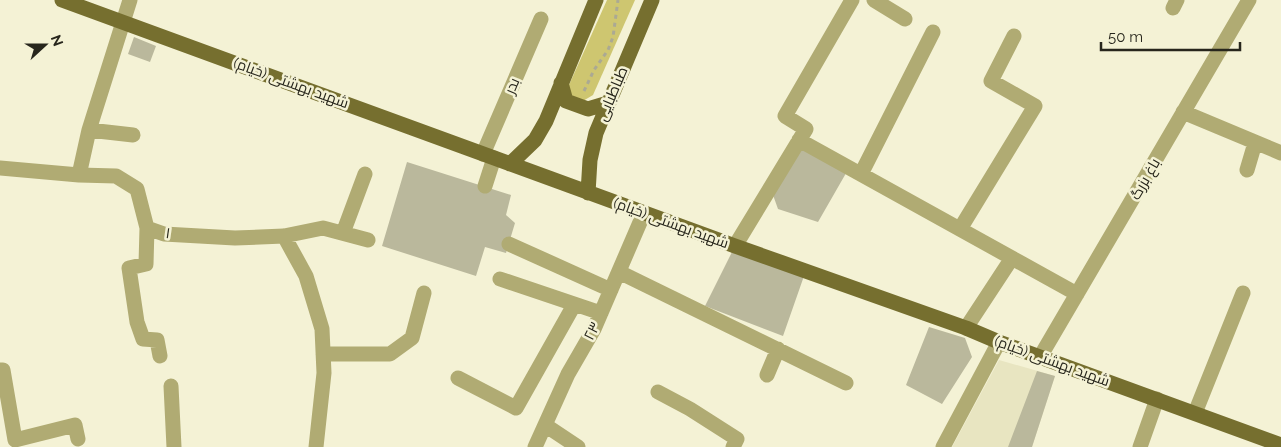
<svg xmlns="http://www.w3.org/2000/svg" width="1281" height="447" font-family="Raleway,Cairo,sans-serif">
  <rect width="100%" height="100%" fill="#f4f2d5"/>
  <path fill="#e8e5c1" d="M999,360L1055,376L1032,447H952Z"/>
  <path fill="#cec670" d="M607,0H635L593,95L583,101C573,99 569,95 569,85Z"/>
  <path fill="#bab89c" d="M134,37L156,46L150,62L128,54Z
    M804,144L849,168L818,222L778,209L773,195Z
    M407,162L511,195L506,215L515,223L506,253L485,247L476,276L382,246Z
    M732,252L804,276L783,336L705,306Z
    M929,327L965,338L972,357L942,404L906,385Z
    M1037,371L1055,376L1032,447H1008Z"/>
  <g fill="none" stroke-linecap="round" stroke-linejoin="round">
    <path stroke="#aba993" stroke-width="3" stroke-dasharray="4 4" stroke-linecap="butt" d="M584,91L594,70L608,50L613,37L618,0"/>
    <path stroke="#b0ab73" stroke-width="15" d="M874,0L905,19
      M1173,8L1177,0
      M1183,112L1281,153
      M89,130L133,135
      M799,140L1077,294
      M483,154L541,19
      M0,168L79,175L116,176L137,189L147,228L164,234L235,238L284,236L323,228L368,240
      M1247,170L1255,143
      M861,174L933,32
      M79,175L89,130L130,0
      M485,186L494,158
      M147,228L146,264L129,268L137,322L143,339L157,340L160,356
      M960,229L1035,106L991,81L1014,36
      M343,233L365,174
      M284,236L306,276L322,329L324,373L316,447
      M509,244L611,290
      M735,246L806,129L785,116L852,0
      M619,272L846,383
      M500,279L601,313
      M966,328L1012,258
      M323,354H390L412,338L424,293
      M1040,357L1249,0
      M0,370H3L15,440L75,425L78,439
      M767,375L778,349
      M458,378L516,408L574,305
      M171,386L174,447
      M658,392L690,409L737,439L733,447
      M1195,413L1243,293
      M545,425L578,447
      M535,447L568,374L594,329L644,213
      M943,447L999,342
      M1140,447L1157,399"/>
    <path stroke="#766f2f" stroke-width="15" d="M62,0L735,246L966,328L999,342L1281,445
      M561,83L566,101L588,109L608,103
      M510,164L535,140L546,121L596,0
      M588,193L590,160L596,133L652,0"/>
  </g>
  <g text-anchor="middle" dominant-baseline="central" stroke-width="5" stroke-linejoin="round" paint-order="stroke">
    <g font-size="15" fill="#27261c" stroke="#f4f2d5">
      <text transform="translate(291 83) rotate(20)">شهید بهشتی (خیام)</text>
      <text transform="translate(512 86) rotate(-67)">بدر</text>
      <text transform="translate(612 94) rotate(-67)">طباطبایی</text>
      <text transform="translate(1145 179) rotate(-60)">باغ بزرگ</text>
      <text transform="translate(671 223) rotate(20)">شهید بهشتی (خیام)</text>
      <text transform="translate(168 233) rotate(8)">۱</text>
      <text transform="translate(592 331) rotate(-63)">۲۳</text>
      <text transform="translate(1052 361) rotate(20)">شهید بهشتی (خیام)</text>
    </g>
  </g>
  <g transform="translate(45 45) rotate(69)" stroke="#f4f2d5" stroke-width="4" paint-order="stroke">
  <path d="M0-4L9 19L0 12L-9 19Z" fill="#27261c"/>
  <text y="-8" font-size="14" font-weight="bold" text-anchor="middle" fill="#27261c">N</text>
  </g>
  <path d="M1101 42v8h139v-8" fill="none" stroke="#27261c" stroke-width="2.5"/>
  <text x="1108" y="42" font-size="15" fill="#27261c" stroke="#f4f2d5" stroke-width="4" paint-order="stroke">50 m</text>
</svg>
